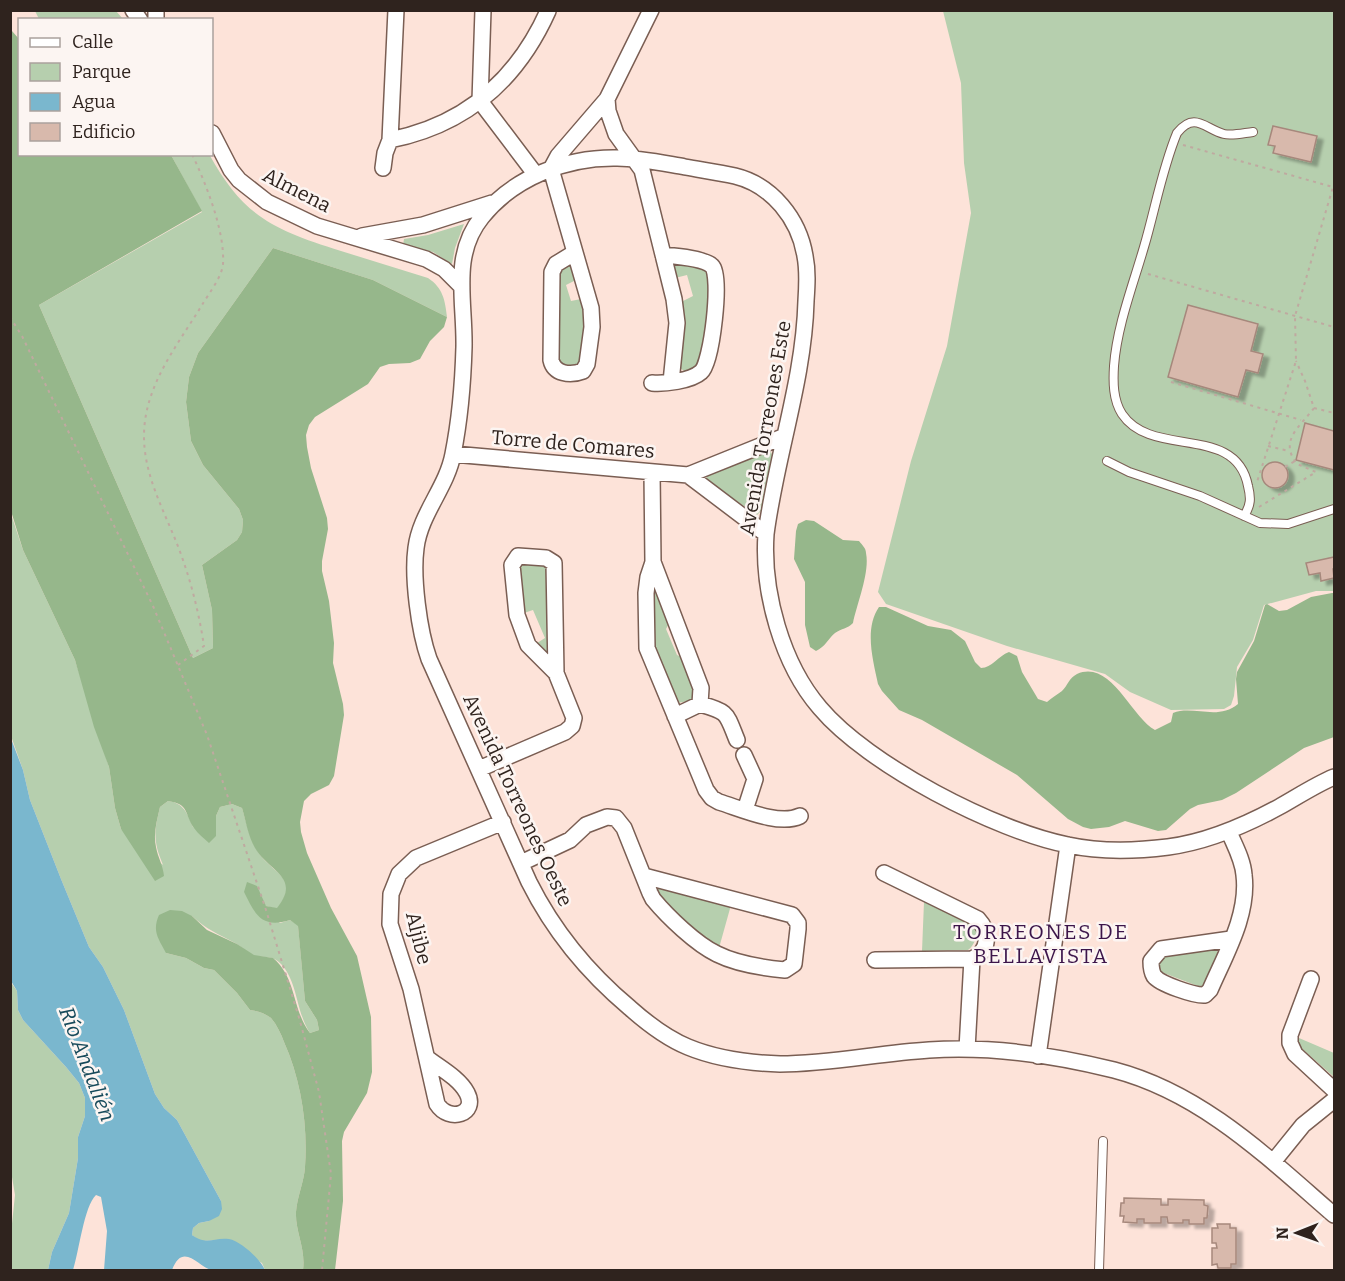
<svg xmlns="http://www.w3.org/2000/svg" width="1345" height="1281" font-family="Bitter,serif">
  <defs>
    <filter id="shadow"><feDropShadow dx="6" dy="4" stdDeviation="1.5" flood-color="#0004"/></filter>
  </defs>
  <rect width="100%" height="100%" fill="#fde3d9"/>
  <path fill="#b6cfae" d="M35,11H116L123,19H39Z
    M943,11H1334V591H1316L1264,605L1253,640L1237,667L1234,696L1231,705L1224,709L1171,710L1130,692L1105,674L1007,646L886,604L878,592L911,461L947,346L971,213L964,163L961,83Z
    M209,154C244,218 275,230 341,251C370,260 399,269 428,278C443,288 445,300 447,317L373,280L273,248L198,353L189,377L186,402L191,441L203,465L239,509L243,520L242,532L237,540L202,565L212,610L213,648L193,658L39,305L202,212L171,155Z
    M464,224L455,248L452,264L433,252L403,245L404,239L428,235Z
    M672,262L706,268L712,276L701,366L686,372L678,367L681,302L693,296L687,275L675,278Z
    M571,263L576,280L566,285L571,301L581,299L588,319L581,367L558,365L560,267Z
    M767,451L771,452L773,457L761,511L757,515L706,480L707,474Z
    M10,511L23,550L75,660L109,767L115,808L121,829L163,865C153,841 154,832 160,807L168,801C184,803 187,813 193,827L216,836V816L220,807L232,804L242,808C247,824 250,842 261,856C276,875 300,879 277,909L266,906L244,892L280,923L290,920L298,925L305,1001L317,1020L319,1030L310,1033C296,1012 298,982 281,964C273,955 265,958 255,956C248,953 242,947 235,943C218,934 206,929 192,916L166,953L186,958L204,968L214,970L237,993L250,1010C257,1011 265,1013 271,1018C277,1025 281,1034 284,1042C301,1080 308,1125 305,1167C304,1182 297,1197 296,1212C295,1231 306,1249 303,1270H265L262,1263L221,1240L200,1241L192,1235L193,1228L199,1223L209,1221L221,1201L177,1120L164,1108L155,1094L124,1010L103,967L89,947L61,879L30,800L23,770L11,736Z
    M517,562H547L549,656L534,645L545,638L533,610L524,613Z
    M654,582L671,620L666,629L677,655L686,659L697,689L695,700L677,703L651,649Z
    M656,886L731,905L719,948L712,946L657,898L655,889Z
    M924,902L978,927C977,935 975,945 968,950L922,951Z
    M1215,945L1218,953L1203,988L1161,972L1157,966L1161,955Z
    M10,981L17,991L18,1010L23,1020L66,1067L79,1083L85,1098V1116L78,1137V1158L69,1213L52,1252L48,1270H11V1233L15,1195L10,1165Z
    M1299,1038L1334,1053V1077L1299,1046L1296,1042Z"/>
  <path fill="#96b78b" d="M10,26L12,31L19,39L20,154L171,155L202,211L39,305L193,658L213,648L212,610L202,565L237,540L242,532L243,520L239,509L203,465L191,441L186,402L189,377L198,353L273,248L373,280L447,317L444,327L430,341L420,359L410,363L389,364L380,367L368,384L315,417L309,425L306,435L307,447L311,468L327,518L328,529L322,561V571L329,601L334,643L333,663L343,704L344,715L334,776L329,785L311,794L304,801L300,822L301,832L307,853L331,908L357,956L371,1017L372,1072L367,1093L344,1132L342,1141L343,1201L335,1270H303C306,1249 295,1231 296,1212C297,1197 304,1182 305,1167C308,1125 301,1080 284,1042C281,1034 277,1025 271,1018C265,1013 257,1011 250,1010L237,993L214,970L204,968L186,958L166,953C158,938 152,931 159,915L170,910L182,911L192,916L207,930L237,944L254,955L273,958C297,978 292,1010 310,1033L319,1030L317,1020L305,1001L298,926L290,920C261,929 255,914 244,892L247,882L257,886L266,906L277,908C302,877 268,871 255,848C248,836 246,821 242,808L232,804L220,807L216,816V836L209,843C204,838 198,834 194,828C184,814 190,804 168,801L160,807C157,820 153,834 156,847C158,858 163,865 164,876L155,881L121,829L115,808L109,767L94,727L75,660L23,550L11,511Z
    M806,520L814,521L843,540L859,541C862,545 866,548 866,553C870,572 857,604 853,623C847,629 842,628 835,633C828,639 825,647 816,651L810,647L805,625V582L794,559L796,531L798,524Z
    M1332,593H1334V737L1304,748L1236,793L1222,800L1198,805L1190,809L1166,830L1158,831L1125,821L1109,827L1091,829L1083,827L1068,819L1017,775L922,720L899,710L882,691L878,684C873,660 864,629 879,607H886L928,626L951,630L965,641L975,662L981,668C992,668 998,656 1009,652L1017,656L1022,672L1038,699L1047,702C1051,698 1057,695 1062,691C1068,685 1069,678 1077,674C1111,659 1131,717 1155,730L1171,722L1173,713C1193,705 1218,721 1238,704L1236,679L1237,672L1254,641L1265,605L1267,604L1279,611L1287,610L1311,597Z"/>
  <path fill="#7ab7ce" d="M10,736L23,770L30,800L61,879L89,947L103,967L124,1010L155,1094L164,1108L177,1120L221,1201L222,1209L219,1216L209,1221L199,1223L193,1228L192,1235C208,1246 213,1237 229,1239C241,1241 261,1260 265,1270C251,1271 225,1273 212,1270C198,1267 183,1241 172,1270H104L107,1231L101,1197L96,1195C84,1206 79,1252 73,1270H48L52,1252L69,1213L78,1158V1137L85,1116V1098L79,1083L66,1067L23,1020L18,1010L17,991L11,981Z"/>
  <path fill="#d8b9ac" stroke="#a6887c" stroke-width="1.5" filter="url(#shadow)" d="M1273,126L1317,136L1311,162L1273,153L1275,146L1268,145Z
    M1188,305L1258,324L1251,351L1263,354L1258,373L1246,370L1238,397L1168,377Z
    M1305,423L1334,431V470L1296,460Z
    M1262 475a13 13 0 1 1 26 0a13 13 0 1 1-26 0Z
    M1334,557V569H1333L1334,578L1321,581L1320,573L1309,575L1306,563Z
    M1124,1198L1161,1199V1205H1168V1199L1204,1200V1205L1208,1206L1207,1218H1204V1224H1189V1220H1183V1223H1168L1167,1217H1161V1223H1144V1219H1137V1223L1123,1222L1124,1216H1120L1121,1203H1124Z
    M1217,1224H1230V1228H1236V1264H1231V1268H1218L1217,1264L1212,1265V1248H1217L1216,1243H1212V1228H1218Z"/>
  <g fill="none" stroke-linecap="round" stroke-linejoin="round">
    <defs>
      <path id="lane" d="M1107,461L1129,472L1200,496L1260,523L1288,524L1334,509
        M1244,516C1251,505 1251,498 1248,486C1236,423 1152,459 1122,414C1113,400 1113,382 1114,366C1117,326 1133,285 1144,247C1155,210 1162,169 1177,133C1195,111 1205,129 1224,134C1232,136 1244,133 1253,132
        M1099,1270L1103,1141"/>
      <path id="street" d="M133,10L140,20
        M483,10L480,101L536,175
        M156,20V10
        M607,99L608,111L616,134L642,170L674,299L677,323L671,382
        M212,133L231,170L239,180L267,202L317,226L426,259L444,269L462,287
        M390,140C465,125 517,80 548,11
        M383,168L385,153L390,140L396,10
        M362,236L423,225L492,203
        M574,253L556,264L552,272L551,360C554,374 570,376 583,371L587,364L592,327L591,308L551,169L558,156L607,99L651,10
        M652,383C664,384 691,381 701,372C712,363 722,275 712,266C704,258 674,256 663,255
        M453,454L688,475L785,436
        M652,472L653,562L648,577L646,593L647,648L706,790L712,798L719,802C742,809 779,826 800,816
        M688,475L766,534
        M653,562L701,688L700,704
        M675,716L700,704C729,712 726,713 737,740
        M744,755L755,779L745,810
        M479,769L565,732L572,726L574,718L556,673L528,645L517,615L512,565L518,556L546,558L554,563L556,673
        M1334,777C1315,785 1297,797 1279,807C1244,826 1207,842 1168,847C1136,851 1100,852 1068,845C996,831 868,765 820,708C782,664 762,592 766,534C776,456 804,380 806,301C807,286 808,271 805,256C799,219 772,185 735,176C718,172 701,170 685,167C662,163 640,158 617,158C567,157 514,177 482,217C451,255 465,301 464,347C463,382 460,419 453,454C447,487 420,514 416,548C412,577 419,631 429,659L529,882C554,932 587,972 630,1008C648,1024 666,1038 688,1047C717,1059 749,1063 780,1064C830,1064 879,1053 929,1050C990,1046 1054,1055 1114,1070C1202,1093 1267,1157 1334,1215
        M1229,832C1235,846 1243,860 1244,875C1249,915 1225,955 1210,990L1205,995C1195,996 1160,984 1154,976C1151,971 1151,966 1151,961L1161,949L1231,939
        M521,863L570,840L586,825L607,817L616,818L624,828L650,893L653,899C668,917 696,944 717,954C737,964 764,968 785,970L794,964L798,929V923L792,915L644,876
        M875,960L972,959C990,951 990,932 978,919L884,873
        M1311,979L1290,1035V1043L1295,1054L1334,1090
        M967,1049L972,959
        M1038,1056L1068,845
        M427,1058C440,1068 459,1078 467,1093C478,1114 449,1123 437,1104L411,989L390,924L391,894L399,874L416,858L503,822
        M1273,1162L1303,1125L1334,1100"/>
    </defs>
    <use href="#lane" stroke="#7a5e53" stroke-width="10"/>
    <use href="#street" stroke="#7a5e53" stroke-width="18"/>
    <path stroke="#bfa9a0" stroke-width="2" stroke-dasharray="3 4.5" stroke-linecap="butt" d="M1183,145L1333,187L1295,316L1296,361L1257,482
      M1148,274L1334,327
      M10,317L22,336L153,606L207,735L266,910L300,1021L319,1092L331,1174L322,1270
      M1171,382L1301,420
      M1314,408L1334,413
      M1268,446L1289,451
      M1285,467L1295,461
      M1259,507L1316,472L1297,464C1278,440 1301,426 1314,408L1305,381L1296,361
      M178,665L204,646C199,613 191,581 179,549C165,512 144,477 144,436C144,386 177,346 202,305C209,293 222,277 223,264C225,231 206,184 192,154"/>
    <use href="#lane" stroke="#fff" stroke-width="8"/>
    <use href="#street" stroke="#fff" stroke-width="15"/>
  </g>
  <g text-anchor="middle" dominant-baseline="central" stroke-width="5" stroke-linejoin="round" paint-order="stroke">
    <g font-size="20" fill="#2f231e" stroke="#fcf5f2">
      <text transform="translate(297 190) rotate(27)">Almena</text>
      <text transform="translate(765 428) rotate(-80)">Avenida Torreones Este</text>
      <text transform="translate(573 444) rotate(5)">Torre de Comares</text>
      <text transform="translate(518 800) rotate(65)">Avenida Torreones Oeste</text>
      <text transform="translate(419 938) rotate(76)">Aljibe</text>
    </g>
    <g font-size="21" letter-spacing="1.5" fill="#3c154a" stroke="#fcf5f2">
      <text x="1041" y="932">TORREONES DE<tspan x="1041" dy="24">BELLAVISTA</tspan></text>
    </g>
    <g font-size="21" font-style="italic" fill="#16495a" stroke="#fcf5f2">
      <text transform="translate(87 1064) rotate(69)">Río Andalién</text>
    </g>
  </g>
  <rect width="1345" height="1281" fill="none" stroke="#2f231e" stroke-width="24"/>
  <rect x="18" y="18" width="195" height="138" fill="#fcf5f2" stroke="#aaa19d" stroke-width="1.5"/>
  <rect x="30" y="38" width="30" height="9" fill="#ffffff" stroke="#aaa19d" stroke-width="1.5"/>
  <text x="72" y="48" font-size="18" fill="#2f231e">Calle</text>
  <rect x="30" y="63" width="30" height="18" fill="#b6cfae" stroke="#aaa19d" stroke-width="1.5"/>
  <text x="72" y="78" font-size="18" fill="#2f231e">Parque</text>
  <rect x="30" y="93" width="30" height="18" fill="#7ab7ce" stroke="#aaa19d" stroke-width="1.5"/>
  <text x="72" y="108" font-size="18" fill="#2f231e">Agua</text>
  <rect x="30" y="123" width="30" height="18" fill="#d8b9ac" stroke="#aaa19d" stroke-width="1.5"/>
  <text x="72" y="138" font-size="18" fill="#2f231e">Edificio</text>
  <g transform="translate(1297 1233) rotate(269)" stroke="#fcf5f2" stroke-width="4.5" paint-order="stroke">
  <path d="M0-4.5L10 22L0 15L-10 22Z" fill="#2f231e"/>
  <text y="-9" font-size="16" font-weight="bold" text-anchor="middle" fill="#2f231e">N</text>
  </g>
</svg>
